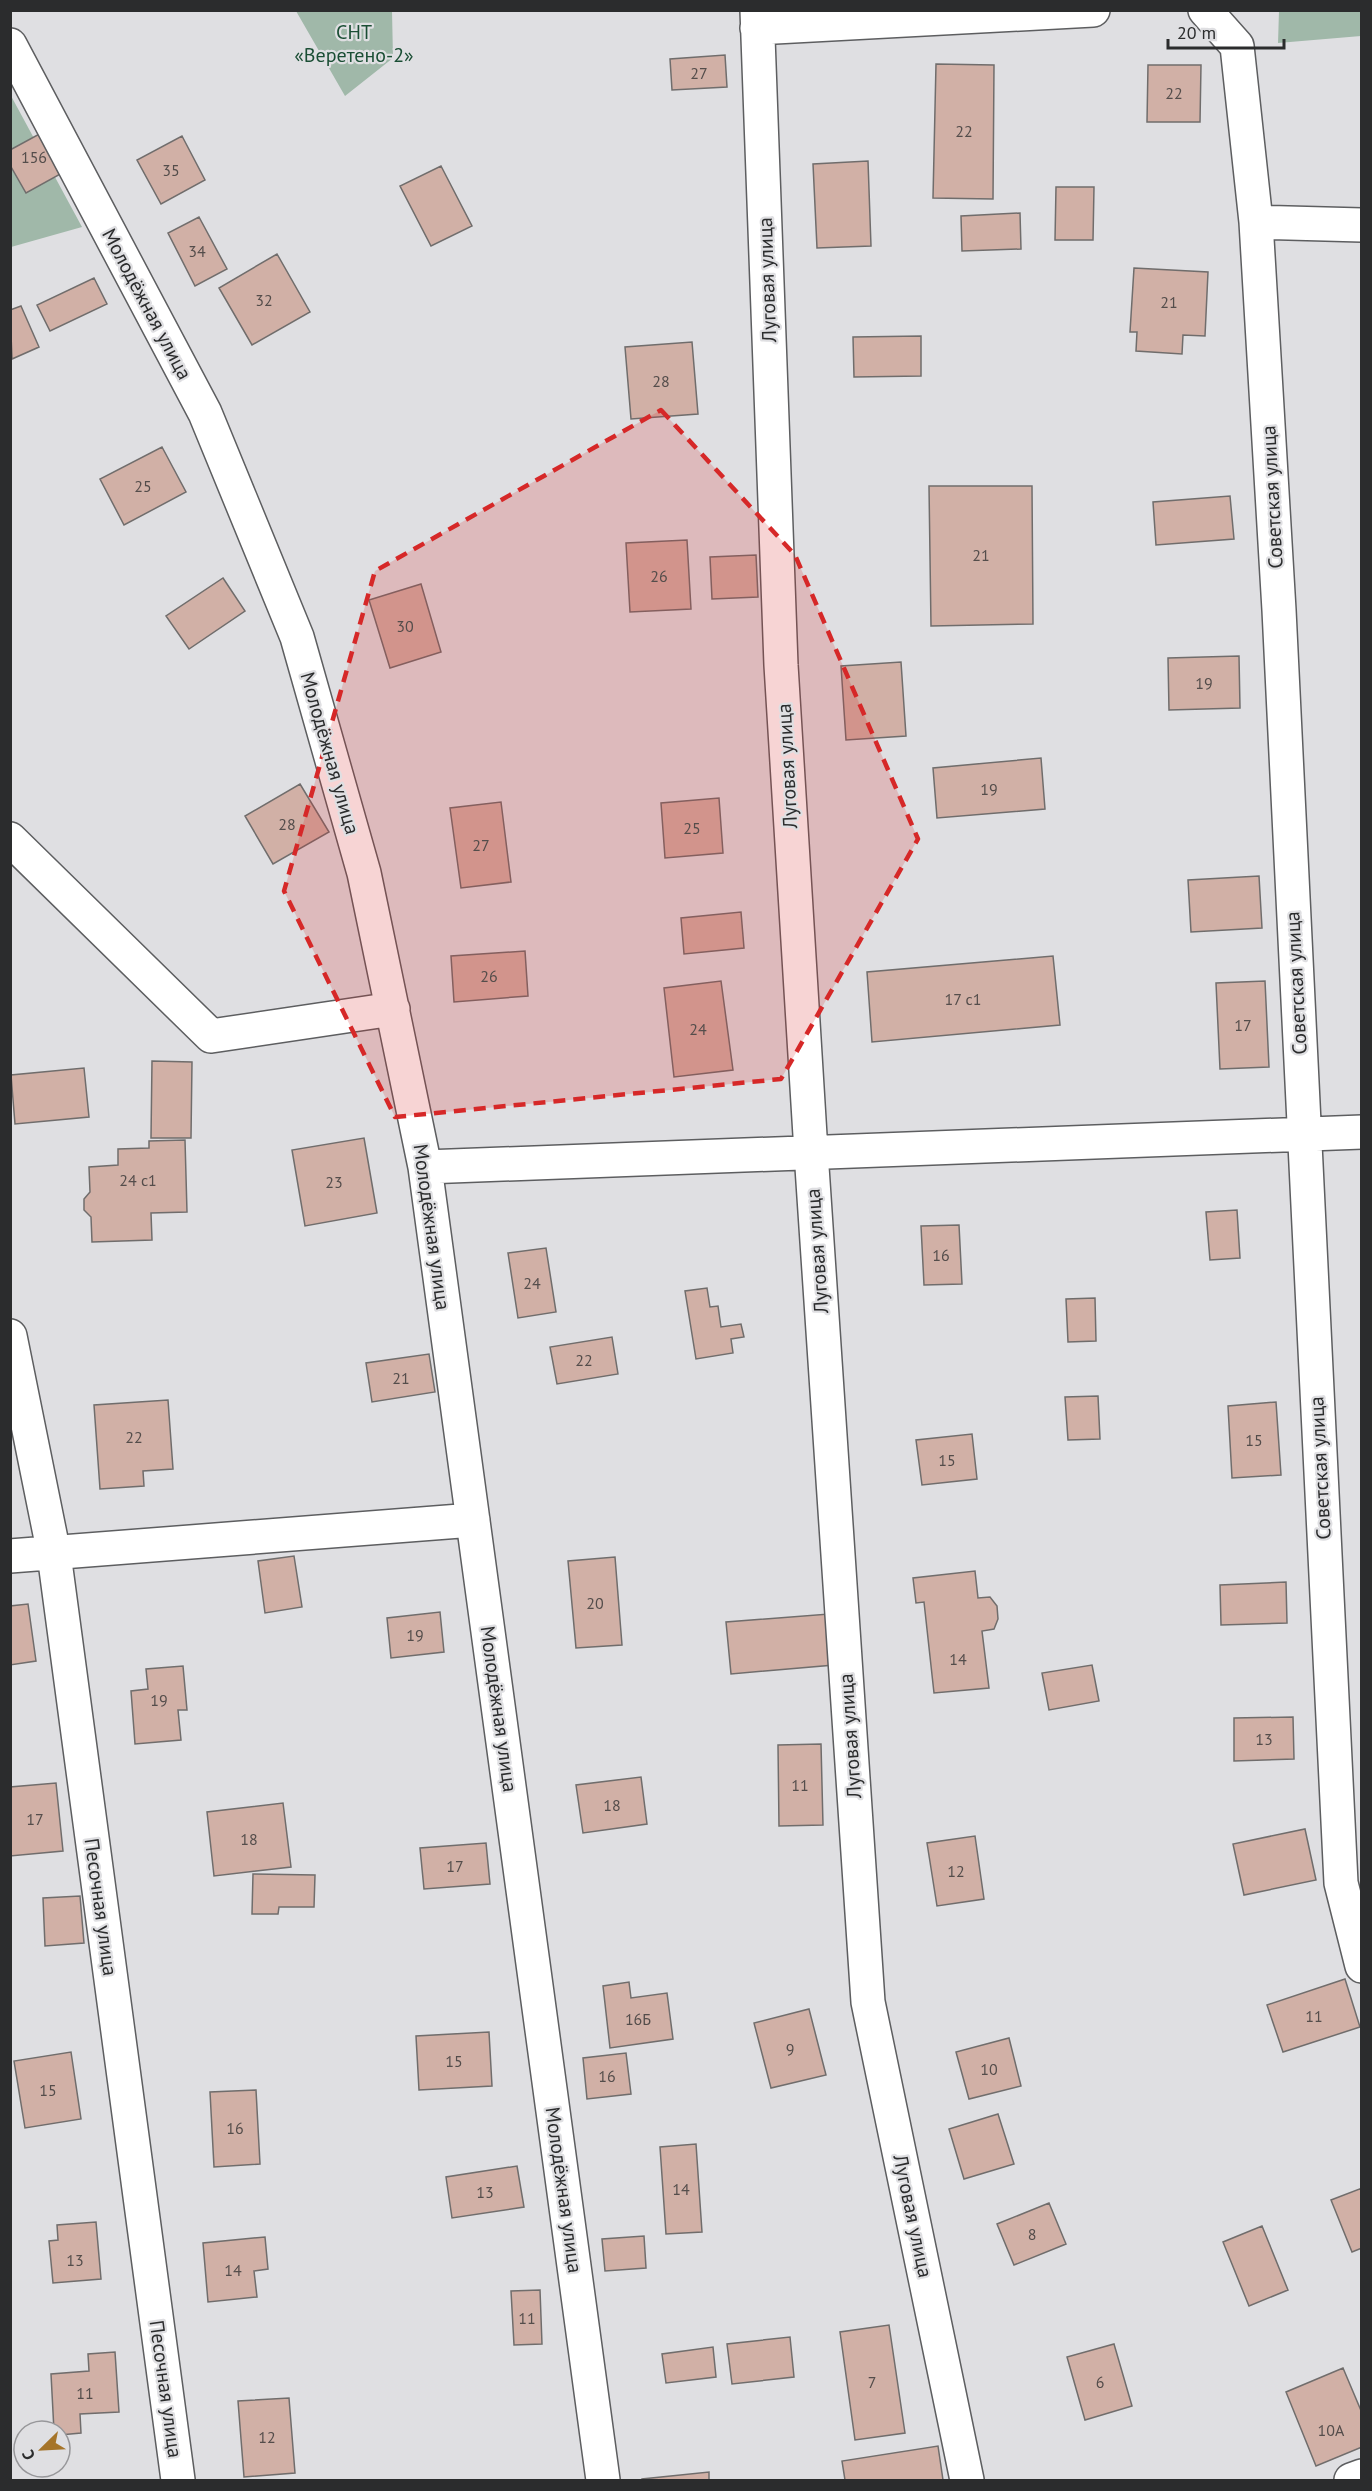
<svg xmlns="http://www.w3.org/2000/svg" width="1372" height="2491" font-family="'PT Sans',sans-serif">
  <rect width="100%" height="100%" fill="#dfdfe2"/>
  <path fill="#a0b8a9" d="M296,11H392L393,58L345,96Z
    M1279,11H1361V36L1278,43Z
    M10,94L82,227L11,247H10Z"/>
  <path fill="#d1b0a6" stroke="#706d6c" stroke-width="1.5" d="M725,55L727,87L672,90L670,59Z
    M936,64L994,65L993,199L933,198Z
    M1148,65H1201L1200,122H1147Z
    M43,132L64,172L26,193L10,165V150Z
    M182,136L205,180L161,204L137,160Z
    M868,161L871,246L817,248L813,164Z
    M441,166L472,226L431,246L400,186Z
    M1056,187H1094L1093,240H1055Z
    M1020,213L1021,249L962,251L961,216Z
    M199,217L227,269L195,286L168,233Z
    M277,254L310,312L252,345L219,288Z
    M1134,268L1208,272L1205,336L1183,335L1182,354L1136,351L1137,332H1130Z
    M94,278L107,304L50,331L37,305Z
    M21,306L39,347L12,359L10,310Z
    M921,336V376L854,377L853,337Z
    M692,342L698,414L631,419L625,347Z
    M162,447L186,492L124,525L100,479Z
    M929,486H1032L1033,624L931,626Z
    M1230,496L1234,539L1156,545L1153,502Z
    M687,540L691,609L630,612L626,543Z
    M756,555L758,597L712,599L710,557Z
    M223,578L245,611L189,649L166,616Z
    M421,584L441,652L390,668L369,600Z
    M1239,656L1240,708L1169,710L1168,658Z
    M901,662L906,736L846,740L841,666Z
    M1041,758L1045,809L937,818L933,768Z
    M300,784L329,832L273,864L245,816Z
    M719,798L723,853L665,858L661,803Z
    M501,802L511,882L461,888L450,808Z
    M1259,876L1262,928L1191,932L1188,880Z
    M741,912L744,948L684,954L681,918Z
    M525,951L528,996L454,1002L451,956Z
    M1053,956L1060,1025L872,1042L867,972Z
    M721,981L733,1070L674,1077L664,988Z
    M1265,981L1269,1067L1220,1069L1216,983Z
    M152,1061L192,1062L191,1138H151Z
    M84,1068L89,1117L15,1124L11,1075Z
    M364,1138L377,1213L305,1226L292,1150Z
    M185,1140L187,1212L151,1213L152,1240L92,1242L91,1217L84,1210V1199L90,1192L89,1167L118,1165V1149L149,1148V1141Z
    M1237,1210L1240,1258L1210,1260L1206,1212Z
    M959,1225L962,1284L924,1285L921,1226Z
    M546,1248L556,1312L518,1318L508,1253Z
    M707,1288L710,1307L718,1306L721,1327L741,1324L744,1337L731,1339L733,1353L696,1359L685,1291Z
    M1095,1298L1096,1341L1068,1342L1066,1299Z
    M612,1337L618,1374L557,1384L550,1347Z
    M429,1354L435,1392L372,1402L366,1363Z
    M1098,1396L1100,1439L1068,1440L1065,1397Z
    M168,1400L173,1469L143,1471L144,1486L100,1489L94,1405Z
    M1276,1402L1281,1475L1232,1478L1228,1406Z
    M972,1434L977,1479L922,1485L916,1440Z
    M294,1556L302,1607L265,1613L258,1561Z
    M615,1557L622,1645L576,1648L568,1561Z
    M975,1571L978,1598L990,1597L997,1606L998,1619L994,1629L982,1631L989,1688L934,1693L924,1602L916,1603L913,1578Z
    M1286,1582L1287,1623L1221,1625L1220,1585Z
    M28,1604L36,1661L10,1665V1606Z
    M440,1612L444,1652L391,1658L387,1618Z
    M829,1614L834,1665L731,1674L726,1622Z
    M1092,1665L1099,1701L1049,1710L1042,1673Z
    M183,1666L187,1710H178L181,1740L135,1744L131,1691L148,1689L146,1669Z
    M1293,1717L1294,1759L1234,1761V1718Z
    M821,1744L823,1825L779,1826L778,1745Z
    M641,1777L647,1824L583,1833L576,1785Z
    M56,1783L63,1851L10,1856V1787Z
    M283,1803L291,1867L214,1876L207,1812Z
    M1305,1829L1316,1880L1244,1895L1233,1844Z
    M975,1836L984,1899L937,1906L927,1843Z
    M486,1843L490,1884L424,1889L420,1848Z
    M253,1874L315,1875L314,1907H279L278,1914H252Z
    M80,1896L84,1943L45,1946L43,1898Z
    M1345,1979L1360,2027L1283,2052L1267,2005Z
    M629,1982L631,1998L667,1993L673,2039L610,2048L603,1986Z
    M809,2009L826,2075L771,2088L754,2023Z
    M489,2032L492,2086L419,2090L416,2036Z
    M1009,2038L1021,2086L969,2099L956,2052Z
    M71,2052L81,2119L25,2128L14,2061Z
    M626,2053L631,2094L587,2099L583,2058Z
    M256,2090L260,2164L214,2167L210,2092Z
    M998,2114L1014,2164L964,2179L949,2129Z
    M696,2144L702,2232L666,2234L660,2147Z
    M517,2166L524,2207L452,2218L446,2177Z
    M1362,2188V2248L1352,2252L1331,2200Z
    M1049,2203L1066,2244L1014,2265L997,2224Z
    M96,2222L101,2279L53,2283L49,2241L58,2240L57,2225Z
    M1262,2226L1288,2290L1249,2306L1223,2242Z
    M644,2236L646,2268L605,2271L602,2239Z
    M265,2237L268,2269L254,2271L257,2297L208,2302L203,2243Z
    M540,2290L542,2344L514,2345L511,2291Z
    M889,2325L905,2433L855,2440L840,2332Z
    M790,2337L794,2377L732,2384L727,2344Z
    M1114,2344L1132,2406L1085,2420L1067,2357Z
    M713,2347L716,2377L666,2383L662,2354Z
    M115,2352L119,2412L80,2414L81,2433L60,2435V2431H54L51,2374L89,2371L88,2354Z
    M1343,2368L1362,2413V2447L1316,2466L1286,2392Z
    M289,2398L295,2473L244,2477L238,2401Z
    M938,2446L943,2480H845L842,2461Z
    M709,2472V2480H642V2479Z"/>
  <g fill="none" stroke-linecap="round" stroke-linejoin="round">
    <defs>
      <path id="minor" d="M757,10L781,665L811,1152L868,2002L967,2480
        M1205,10L1237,46L1256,222L1279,610L1341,1883L1362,1966
        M757,28L1093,10
        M10,45L205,413L297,637L364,873L425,1167L603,2480
        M1256,222L1362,225
        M10,839L211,1036L393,1009
        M425,1167L1362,1132
        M10,1336L54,1554L178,2480
        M10,1556L473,1520
        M1351,2480L1362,2476"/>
    </defs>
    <use href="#minor" stroke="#5d5e60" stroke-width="36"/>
    <use href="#minor" stroke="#fff" stroke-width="33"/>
  </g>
  <path fill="#d62828" fill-opacity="0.2" stroke="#d62828" stroke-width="4.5" stroke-dasharray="12 8" stroke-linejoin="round" d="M661,410L795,555L918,839L781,1079L395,1117L284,891L375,571Z"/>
  <g text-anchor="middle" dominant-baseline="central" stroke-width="4.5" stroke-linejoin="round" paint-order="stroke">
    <g font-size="16" fill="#544d4b">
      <text x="699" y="73">27</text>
      <text x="1174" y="93">22</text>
      <text x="964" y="131">22</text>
      <text x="34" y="157">156</text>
      <text x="171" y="170">35</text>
      <text x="197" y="251">34</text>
      <text x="264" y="300">32</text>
      <text x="1169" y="302">21</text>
      <text x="661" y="381">28</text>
      <text x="143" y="486">25</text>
      <text x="981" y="555">21</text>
      <text x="659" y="576">26</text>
      <text x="405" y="626">30</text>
      <text x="1204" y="683">19</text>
      <text x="989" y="789">19</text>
      <text x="287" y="824">28</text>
      <text x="692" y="828">25</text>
      <text x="481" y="845">27</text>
      <text x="489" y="976">26</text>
      <text x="963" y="999">17 с1</text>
      <text x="1243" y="1025">17</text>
      <text x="698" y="1029">24</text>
      <text x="138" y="1180">24 с1</text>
      <text x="334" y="1182">23</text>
      <text x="941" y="1255">16</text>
      <text x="532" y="1283">24</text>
      <text x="584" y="1360">22</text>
      <text x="401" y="1378">21</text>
      <text x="134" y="1437">22</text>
      <text x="1254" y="1440">15</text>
      <text x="947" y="1460">15</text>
      <text x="595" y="1603">20</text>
      <text x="415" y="1635">19</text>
      <text x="958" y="1659">14</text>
      <text x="159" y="1700">19</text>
      <text x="1264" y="1739">13</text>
      <text x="800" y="1785">11</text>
      <text x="612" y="1805">18</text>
      <text x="35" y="1819">17</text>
      <text x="249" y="1839">18</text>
      <text x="455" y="1866">17</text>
      <text x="956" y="1871">12</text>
      <text x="1314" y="2016">11</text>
      <text x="638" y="2019">16Б</text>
      <text x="790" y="2049">9</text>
      <text x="454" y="2061">15</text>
      <text x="989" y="2069">10</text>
      <text x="607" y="2076">16</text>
      <text x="48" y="2090">15</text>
      <text x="235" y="2128">16</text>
      <text x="681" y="2189">14</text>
      <text x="485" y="2192">13</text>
      <text x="1032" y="2234">8</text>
      <text x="75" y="2260">13</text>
      <text x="233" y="2270">14</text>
      <text x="527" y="2318">11</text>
      <text x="872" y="2382">7</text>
      <text x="1100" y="2382">6</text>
      <text x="85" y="2393">11</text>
      <text x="1331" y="2430">10А</text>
      <text x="267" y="2437">12</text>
    </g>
    <g font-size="20" fill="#1a4e34" stroke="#dfdfe2">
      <text x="354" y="32">СНТ<tspan x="354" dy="23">«Веретено-2»</tspan></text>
    </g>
    <g font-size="20" fill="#2b2c2d" stroke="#dfdfe2">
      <text transform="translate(767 280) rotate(-92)">Луговая улица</text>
      <text transform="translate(147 304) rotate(62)">Молодёжная улица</text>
      <text transform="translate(1272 497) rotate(-93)">Советская улица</text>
      <text transform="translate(330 753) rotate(74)">Молодёжная улица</text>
      <text transform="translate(787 766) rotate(-93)">Луговая улица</text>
      <text transform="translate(1296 983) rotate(-93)">Советская улица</text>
      <text transform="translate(432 1227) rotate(82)">Молодёжная улица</text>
      <text transform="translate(817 1251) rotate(-94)">Луговая улица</text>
      <text transform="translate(1320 1468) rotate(-93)">Советская улица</text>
      <text transform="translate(499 1709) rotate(82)">Молодёжная улица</text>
      <text transform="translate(850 1736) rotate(-94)">Луговая улица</text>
      <text transform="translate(101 1907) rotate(82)">Песочная улица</text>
      <text transform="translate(564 2190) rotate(82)">Молодёжная улица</text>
      <text transform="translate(913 2216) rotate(78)">Луговая улица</text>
      <text transform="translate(166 2389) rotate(82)">Песочная улица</text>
    </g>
  </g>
  <rect width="1372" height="2491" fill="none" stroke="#2b2c2d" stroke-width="24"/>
  <g transform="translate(42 2449) rotate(246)"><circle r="28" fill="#dfdfe2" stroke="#97979a" stroke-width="1.5"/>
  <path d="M0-4.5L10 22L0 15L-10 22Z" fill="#a57429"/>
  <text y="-9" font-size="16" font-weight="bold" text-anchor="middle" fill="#2b2c2d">С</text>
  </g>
  <path d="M1168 39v9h116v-9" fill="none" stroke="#2b2c2d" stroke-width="3"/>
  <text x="1177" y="39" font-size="18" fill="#2b2c2d" stroke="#dfdfe2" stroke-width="4.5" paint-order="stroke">20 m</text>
</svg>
